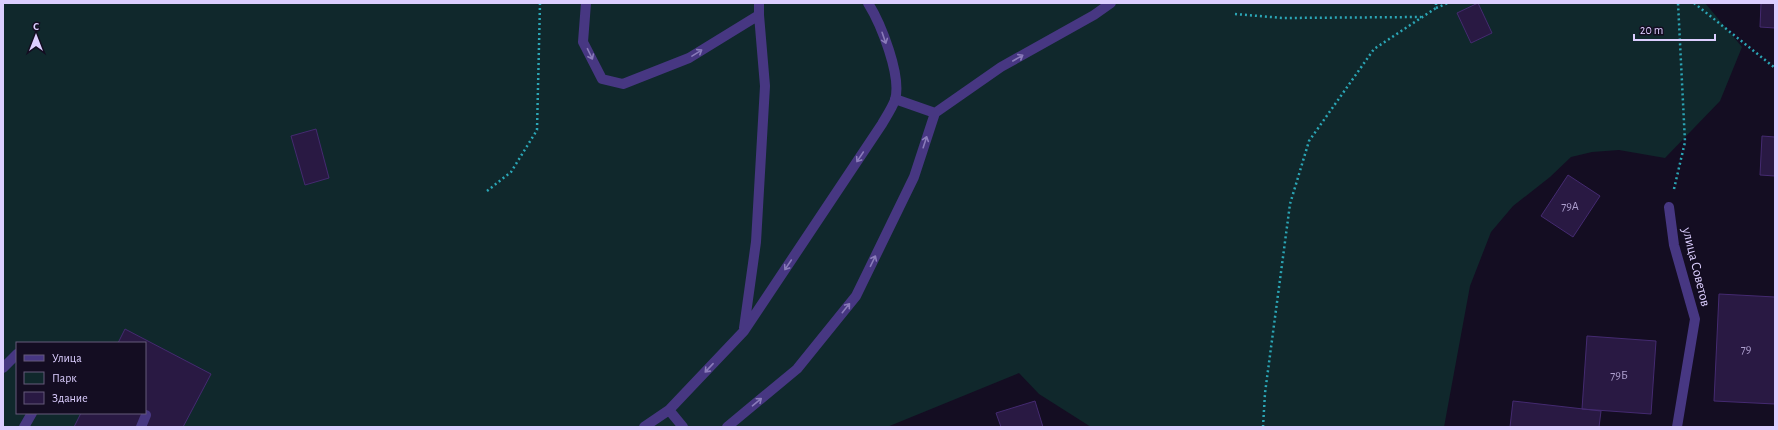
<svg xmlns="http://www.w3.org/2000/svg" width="1778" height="430" font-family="'Alegreya Sans',sans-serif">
  <rect width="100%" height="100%" fill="#140d22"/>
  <path fill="#10282c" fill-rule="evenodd" d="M3,3H1705L1742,47L1720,101L1665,158L1619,150L1592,152L1571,157L1550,177L1513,206L1491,232L1470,286L1444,427H1091L1039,394L1019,373L887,427H3ZM17,343H145V413H17Z"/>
  <path fill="#291943" stroke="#442a70" d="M1478,3L1492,33L1471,43L1457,13Z
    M1761,3H1775V28L1760,27Z
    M316,129L329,178L305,185L291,136Z
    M1762,136L1775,137V176L1760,175Z
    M1568,175L1600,196L1573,237L1541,216Z
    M1719,294L1775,297V404L1714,401Z
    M125,329L211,374L183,427H74L81,413H145V343H118Z
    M1587,336L1656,341L1651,414L1582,409Z
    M1035,401L1043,427H1001L996,413Z
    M1513,401L1601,411L1599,427H1510Z"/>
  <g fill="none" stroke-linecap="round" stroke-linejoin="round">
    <path stroke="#2ba6b6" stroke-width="2.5" stroke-dasharray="2 3" stroke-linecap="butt" d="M1436,3V8L1448,3
      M1694,3L1775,68
      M1235,14L1283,18L1421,17
      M1674,189L1685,142L1678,3
      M487,191L511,172L537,130L540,3
      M1263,427L1265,393L1290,204L1309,141L1374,49L1436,8"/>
    <path stroke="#473782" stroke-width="10" d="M586,3L583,42L602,79L623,84L689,58L759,15V3
      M895,99L935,113
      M744,328L756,242L765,86L759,15
      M3,368L17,354
      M669,410L683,427
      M24,427L32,413
      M141,427L146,415
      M644,427L669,410L744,331L882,124C886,117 892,108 895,100C902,76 881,24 868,3
      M727,427L797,369L856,296L914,177L935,113L1001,67L1094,15L1111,3"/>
    <path stroke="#473782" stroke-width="10" d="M1669,207L1674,245L1695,319L1677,427"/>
  </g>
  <defs><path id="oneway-shaft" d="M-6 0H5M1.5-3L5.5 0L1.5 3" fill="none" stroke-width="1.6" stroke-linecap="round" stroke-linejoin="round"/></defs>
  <g stroke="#8a7bba">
    <use href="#oneway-shaft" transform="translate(884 38) rotate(71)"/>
    <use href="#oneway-shaft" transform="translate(697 53) rotate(-32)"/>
    <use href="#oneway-shaft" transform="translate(590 54) rotate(64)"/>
    <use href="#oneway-shaft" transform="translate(1018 58) rotate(-30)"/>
    <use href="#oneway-shaft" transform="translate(925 142) rotate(-72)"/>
    <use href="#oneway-shaft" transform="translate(860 157) rotate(124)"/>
    <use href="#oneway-shaft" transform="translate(873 261) rotate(-64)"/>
    <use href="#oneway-shaft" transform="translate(788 265) rotate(124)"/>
    <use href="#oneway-shaft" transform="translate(846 308) rotate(-51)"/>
    <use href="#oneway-shaft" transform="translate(709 368) rotate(133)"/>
    <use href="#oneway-shaft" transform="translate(757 402) rotate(-40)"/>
  </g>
  <g text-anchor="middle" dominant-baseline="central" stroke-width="3" stroke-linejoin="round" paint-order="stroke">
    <g font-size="12" fill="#afa1d0">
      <text x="1570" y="206">79А</text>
      <text x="1746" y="349">79</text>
      <text x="1619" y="375">79Б</text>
    </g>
    <g font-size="14" fill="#dcceff" stroke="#140d22">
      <text transform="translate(1696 267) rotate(76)">улица Советов</text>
    </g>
  </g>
  <rect width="1778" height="430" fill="none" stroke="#dcceff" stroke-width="8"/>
  <rect x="16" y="342" width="130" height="72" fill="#140d22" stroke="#645a7a"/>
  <rect x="24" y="355" width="20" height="6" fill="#473782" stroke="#645a7a"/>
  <text x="52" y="362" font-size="12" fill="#dcceff">Улица</text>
  <rect x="24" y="372" width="20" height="12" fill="#10282c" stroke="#645a7a"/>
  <text x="52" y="382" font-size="12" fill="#dcceff">Парк</text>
  <rect x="24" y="392" width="20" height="12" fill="#291943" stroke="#645a7a"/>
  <text x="52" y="402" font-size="12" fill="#dcceff">Здание</text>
  <g transform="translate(36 36)" stroke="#140d22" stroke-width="3" paint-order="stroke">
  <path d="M0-3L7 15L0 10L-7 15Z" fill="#dcceff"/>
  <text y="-6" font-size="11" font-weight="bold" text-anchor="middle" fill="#dcceff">С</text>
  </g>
  <path d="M1634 34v6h81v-6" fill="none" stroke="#dcceff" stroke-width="2"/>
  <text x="1640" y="34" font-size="12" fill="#dcceff" stroke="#140d22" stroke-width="3" paint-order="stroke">20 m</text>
</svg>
